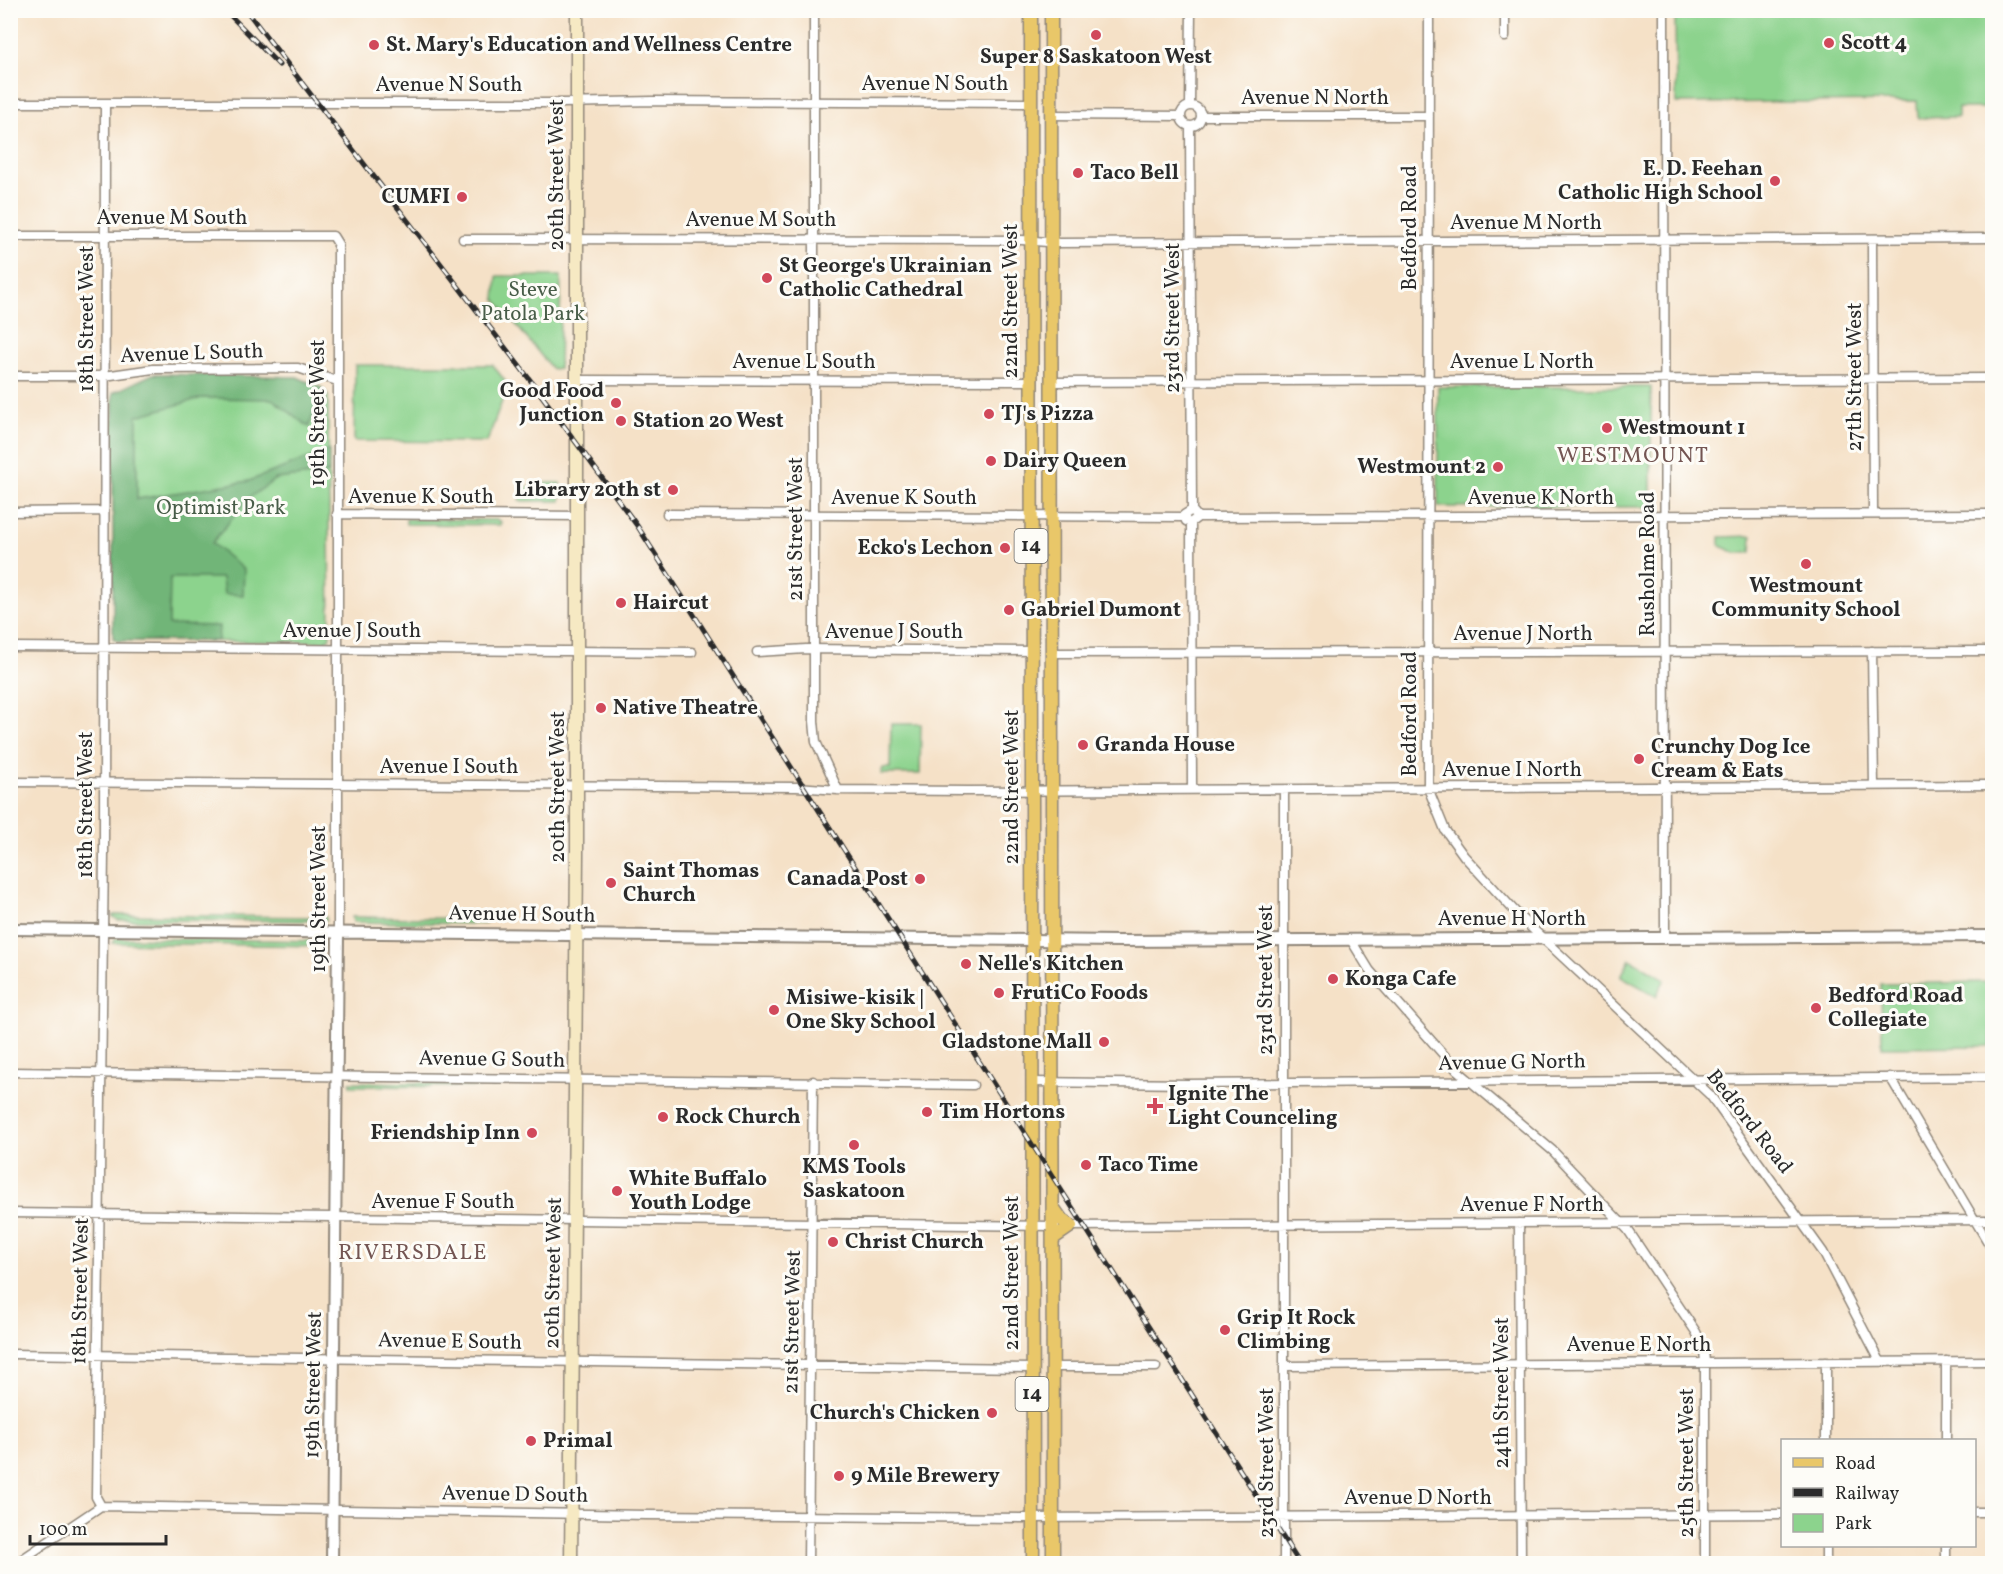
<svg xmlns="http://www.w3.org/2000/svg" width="2003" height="1574" font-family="Vollkorn,serif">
  <rect width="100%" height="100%" fill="#fdfcf7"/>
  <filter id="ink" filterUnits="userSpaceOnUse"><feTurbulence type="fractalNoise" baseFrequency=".0167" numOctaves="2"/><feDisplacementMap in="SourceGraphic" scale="12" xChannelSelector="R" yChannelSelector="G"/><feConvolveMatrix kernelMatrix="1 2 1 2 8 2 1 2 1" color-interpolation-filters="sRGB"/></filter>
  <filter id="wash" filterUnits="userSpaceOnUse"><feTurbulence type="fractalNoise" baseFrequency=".008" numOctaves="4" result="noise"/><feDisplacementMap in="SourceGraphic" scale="24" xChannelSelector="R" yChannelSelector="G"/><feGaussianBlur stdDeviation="1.35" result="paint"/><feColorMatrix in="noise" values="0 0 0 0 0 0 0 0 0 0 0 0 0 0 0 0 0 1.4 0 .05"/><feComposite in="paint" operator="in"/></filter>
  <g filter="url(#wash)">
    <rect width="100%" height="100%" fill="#f5e1c7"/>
    <path fill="#8cd38d" stroke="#5c7f5c" stroke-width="1.5" d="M1675,11H1992V108H1958V117L1918,118L1917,101L1676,103Z
      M497,276H561L559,368L552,369L495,299Z
      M355,365H493L508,385L487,442L354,441Z
      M153,374L297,377L322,388L328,396L330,637L325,642L118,641L113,638V393Z
      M1438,387H1651V507H1438Z
      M560,483L561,501H519C523,480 544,483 560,483Z
      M406,519L497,520L501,522L500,525L406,524Z
      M1752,536L1751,553H1736L1720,546V537Z
      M891,724H921L920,774H881L883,768H890Z
      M114,915L326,917V921L118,920L112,916Z
      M352,917L488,919L485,924L353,922Z
      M116,938L321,941L325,946L112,943Z
      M1630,959L1665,979L1656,996L1621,976Z
      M1990,982L1991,1046L1882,1047L1881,984Z
      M350,1082L495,1084V1087L350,1086Z"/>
    <path fill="#71b578" stroke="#4e7052" stroke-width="1.5" d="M153,374L297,377L322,388L309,427L272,399L202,398L137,416V499L249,481L329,450V473L276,479L249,498L212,543L244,570L243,595L224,594L222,578H170L169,625L219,626L218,641H118L113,638V393Z"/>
  </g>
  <g filter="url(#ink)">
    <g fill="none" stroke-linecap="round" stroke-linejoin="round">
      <defs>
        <path id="minor" d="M814,10V721L816,742L838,790
          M1429,10L1428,788L1445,830L1464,856L1521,918L1710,1095L1823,1252L1880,1361
          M1664,10L1665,938
          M1505,37V10
          M10,103H563L652,101L1031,103
          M1190,105L1191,10
          M1181 116a10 10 0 1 1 20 0a10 10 0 1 1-20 0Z
          M1052,115L1181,116
          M1201,116H1429
          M1190,126L1192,510L1198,517L1190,523L1186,521L1184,515L1192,510
          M10,236H333L338,244V933
          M463,239L1022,240L1060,243L1992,238
          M1872,240L1873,514
          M10,376H104L153,369L298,368L337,381
          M577,380L1031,381
          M1052,382L1992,378
          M10,512L104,511
          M337,514L577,516
          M667,514L1184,517
          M1198,517L1992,514
          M1191,523L1192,788
          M10,647L692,652
          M1872,651L1874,785
          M757,652L806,649L1031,651
          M1053,653L1992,651
          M10,782L797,787L838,790L967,791L1992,785
          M1351,940L1370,971L1457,1070L1553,1151L1628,1230L1696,1332L1704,1349L1705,1363V1564
          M10,1072L973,1085
          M1890,1077L1992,1249
          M1032,1082L1188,1084L1992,1077
          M10,1213L1055,1226
          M1519,1223L1521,1564
          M1071,1226L1992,1220
          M10,1354L1032,1368
          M1946,1361V1440
          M1826,1362V1440
          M1285,1366L1992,1361
          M1053,1367H1156
          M101,1506L96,1497L104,852L105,103
          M1974,1512H1992
          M1826,1546V1564
          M1946,1546V1564
          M15,1564L101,1506L646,1515L1023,1518L1782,1514
          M808,1564L813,1081
          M1284,1564V790"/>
        <path id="tertiary" d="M10,929L1119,941L1992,936
          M332,1564L338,933"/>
        <path id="secondary" d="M571,1564L577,855V10"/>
        <path id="primary" d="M1031,10L1033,1564
          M1051,10L1053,1564
          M1055,1210L1062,1220L1071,1226L1055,1237"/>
      </defs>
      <use href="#minor" stroke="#908679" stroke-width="11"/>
      <use href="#tertiary" stroke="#908679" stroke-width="14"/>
      <use href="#secondary" stroke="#908679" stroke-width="15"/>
      <use href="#primary" stroke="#908679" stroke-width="15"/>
      <use href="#minor" stroke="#fff" stroke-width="8"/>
      <use href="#tertiary" stroke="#fff" stroke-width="10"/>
      <use href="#secondary" stroke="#f6e9c3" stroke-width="12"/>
      <use href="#primary" stroke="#e9c769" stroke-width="12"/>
      <defs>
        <path id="rail" d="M225,10L279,65
          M246,10L534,385L638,527L1300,1564"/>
      </defs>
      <use href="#rail" stroke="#2b2b2b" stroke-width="5"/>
      <use href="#rail" stroke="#fdfcf7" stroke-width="3" stroke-dasharray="9" stroke-linecap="butt"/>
    </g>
  </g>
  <g fill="#d1495b" stroke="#fdfcf7" stroke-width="2">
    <circle cx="1096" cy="35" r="6"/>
    <circle cx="1829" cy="43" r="6"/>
    <circle cx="374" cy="45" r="6"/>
    <circle cx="1078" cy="173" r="6"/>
    <circle cx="1775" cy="181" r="6"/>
    <circle cx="462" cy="197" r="6"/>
    <circle cx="767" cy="278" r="6"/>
    <circle cx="616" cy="403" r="6"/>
    <circle cx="989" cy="414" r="6"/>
    <circle cx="621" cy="421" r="6"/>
    <circle cx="1607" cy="428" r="6"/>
    <circle cx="991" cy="461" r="6"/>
    <circle cx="1498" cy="467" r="6"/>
    <circle cx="673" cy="490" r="6"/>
    <circle cx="1005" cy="548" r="6"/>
    <circle cx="1806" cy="564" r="6"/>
    <circle cx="621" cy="603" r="6"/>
    <circle cx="1009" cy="610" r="6"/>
    <circle cx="601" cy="708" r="6"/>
    <circle cx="1083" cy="745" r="6"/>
    <circle cx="1639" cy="759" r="6"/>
    <circle cx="920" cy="879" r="6"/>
    <circle cx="611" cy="883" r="6"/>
    <circle cx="966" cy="964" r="6"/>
    <circle cx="1333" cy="979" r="6"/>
    <circle cx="999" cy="993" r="6"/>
    <circle cx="1816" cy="1008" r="6"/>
    <circle cx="774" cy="1010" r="6"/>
    <circle cx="1104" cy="1042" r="6"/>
    <path d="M1152 1097h6v6h6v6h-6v6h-6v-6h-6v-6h6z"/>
    <circle cx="927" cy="1112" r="6"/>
    <circle cx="663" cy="1117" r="6"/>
    <circle cx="532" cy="1133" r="6"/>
    <circle cx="854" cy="1145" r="6"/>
    <circle cx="1086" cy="1165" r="6"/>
    <circle cx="617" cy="1191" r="6"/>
    <circle cx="833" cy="1242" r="6"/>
    <circle cx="1225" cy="1330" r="6"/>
    <circle cx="992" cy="1413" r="6"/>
    <circle cx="531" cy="1441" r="6"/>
    <circle cx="839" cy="1476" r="6"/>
  </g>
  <g text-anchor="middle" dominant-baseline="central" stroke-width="6" stroke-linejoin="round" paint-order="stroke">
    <g fill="#fdfcf7" stroke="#6a6a68" stroke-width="1.5">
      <rect x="1014.5" y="529" width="33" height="34" rx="4.5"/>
      <rect x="1015.5" y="1377" width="33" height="34" rx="4.5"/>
    </g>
    <g font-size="20" font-weight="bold" fill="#2b2b2b">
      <text x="1031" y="546">14</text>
      <text x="1032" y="1394">14</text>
    </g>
    <g font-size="21" font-weight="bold" fill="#2b2b2b" stroke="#fdfcf7" text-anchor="start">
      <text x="1841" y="43">Scott 4</text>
      <text x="386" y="45">St. Mary's Education and Wellness Centre</text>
      <text x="1096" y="57" text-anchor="middle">Super 8 Saskatoon West</text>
      <text x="1763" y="169" text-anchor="end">E. D. Feehan<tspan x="1763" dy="24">Catholic High School</tspan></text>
      <text x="1090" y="173">Taco Bell</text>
      <text x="450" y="197" text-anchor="end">CUMFI</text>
      <text x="779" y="266">St George's Ukrainian<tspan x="779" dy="24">Catholic Cathedral</tspan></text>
      <text x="604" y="391" text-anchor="end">Good Food<tspan x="604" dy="24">Junction</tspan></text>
      <text x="1001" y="414">TJ's Pizza</text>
      <text x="633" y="421">Station 20 West</text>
      <text x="1619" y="428">Westmount 1</text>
      <text x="1003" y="461">Dairy Queen</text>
      <text x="1486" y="467" text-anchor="end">Westmount 2</text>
      <text x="661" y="490" text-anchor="end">Library 20th st</text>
      <text x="993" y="548" text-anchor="end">Ecko's Lechon</text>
      <text x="1806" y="586" text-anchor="middle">Westmount<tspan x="1806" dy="24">Community School</tspan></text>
      <text x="633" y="603">Haircut</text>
      <text x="1021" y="610">Gabriel Dumont</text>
      <text x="613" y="708">Native Theatre</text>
      <text x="1095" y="745">Granda House</text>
      <text x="1651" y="747">Crunchy Dog Ice<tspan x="1651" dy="24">Cream &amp; Eats</tspan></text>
      <text x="623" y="871">Saint Thomas<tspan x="623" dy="24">Church</tspan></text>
      <text x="908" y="879" text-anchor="end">Canada Post</text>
      <text x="978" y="964">Nelle's Kitchen</text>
      <text x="1345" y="979">Konga Cafe</text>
      <text x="1011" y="993">FrutiCo Foods</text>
      <text x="1828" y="996">Bedford Road<tspan x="1828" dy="24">Collegiate</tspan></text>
      <text x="786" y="998">Misiwe-kisik |<tspan x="786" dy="24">One Sky School</tspan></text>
      <text x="1092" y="1042" text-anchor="end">Gladstone Mall</text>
      <text x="1168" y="1094">Ignite The<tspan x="1168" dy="24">Light Counceling</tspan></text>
      <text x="939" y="1112">Tim Hortons</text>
      <text x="675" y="1117">Rock Church</text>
      <text x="520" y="1133" text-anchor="end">Friendship Inn</text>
      <text x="1098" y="1165">Taco Time</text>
      <text x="854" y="1167" text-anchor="middle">KMS Tools<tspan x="854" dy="24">Saskatoon</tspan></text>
      <text x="629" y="1179">White Buffalo<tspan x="629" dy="24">Youth Lodge</tspan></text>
      <text x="845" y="1242">Christ Church</text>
      <text x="1237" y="1318">Grip It Rock<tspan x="1237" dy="24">Climbing</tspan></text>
      <text x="980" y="1413" text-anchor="end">Church's Chicken</text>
      <text x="543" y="1441">Primal</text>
      <text x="851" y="1476">9 Mile Brewery</text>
    </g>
    <g font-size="21" fill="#2b2b2b" stroke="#fdfcf7">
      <text x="935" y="84">Avenue N South</text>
      <text x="449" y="85">Avenue N South</text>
      <text x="1315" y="98">Avenue N North</text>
      <text transform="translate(557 175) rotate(-90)">20th Street West</text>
      <text x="172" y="218">Avenue M South</text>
      <text x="761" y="220">Avenue M South</text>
      <text x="1526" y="223">Avenue M North</text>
      <text transform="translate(1410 228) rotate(-90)">Bedford Road</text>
      <text transform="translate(1011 301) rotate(-90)">22nd Street West</text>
      <text transform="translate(1173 318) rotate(-90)">23rd Street West</text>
      <text transform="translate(87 319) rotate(-90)">18th Street West</text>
      <text transform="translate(192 354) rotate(-2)">Avenue L South</text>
      <text x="804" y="362">Avenue L South</text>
      <text x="1522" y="362">Avenue L North</text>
      <text transform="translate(1855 377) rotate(-90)">27th Street West</text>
      <text transform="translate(318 413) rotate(-90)">19th Street West</text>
      <text x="421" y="497">Avenue K South</text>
      <text x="904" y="498">Avenue K South</text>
      <text x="1541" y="498">Avenue K North</text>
      <text transform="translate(796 529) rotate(-90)">21st Street West</text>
      <text transform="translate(1648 564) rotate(-90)">Rusholme Road</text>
      <text x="352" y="631">Avenue J South</text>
      <text x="894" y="632">Avenue J South</text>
      <text x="1523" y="634">Avenue J North</text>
      <text transform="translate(1410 714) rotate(-90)">Bedford Road</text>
      <text x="449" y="767">Avenue I South</text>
      <text x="1512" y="770">Avenue I North</text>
      <text transform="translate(558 787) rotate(-90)">20th Street West</text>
      <text transform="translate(1012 787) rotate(-90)">22nd Street West</text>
      <text transform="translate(86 805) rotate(-90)">18th Street West</text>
      <text transform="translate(319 899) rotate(-90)">19th Street West</text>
      <text transform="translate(522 915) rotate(1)">Avenue H South</text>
      <text x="1512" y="919">Avenue H North</text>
      <text transform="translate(1266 980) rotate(-90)">23rd Street West</text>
      <text transform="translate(492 1060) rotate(1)">Avenue G South</text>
      <text transform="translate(1512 1063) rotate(-1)">Avenue G North</text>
      <text transform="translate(1749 1122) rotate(52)">Bedford Road</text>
      <text x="443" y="1202">Avenue F South</text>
      <text x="1532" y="1205">Avenue F North</text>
      <text transform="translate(554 1273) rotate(-89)">20th Street West</text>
      <text transform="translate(1012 1273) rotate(-90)">22nd Street West</text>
      <text transform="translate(81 1291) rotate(-89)">18th Street West</text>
      <text transform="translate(793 1322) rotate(-89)">21st Street West</text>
      <text transform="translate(450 1342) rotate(1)">Avenue E South</text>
      <text x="1639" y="1345">Avenue E North</text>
      <text transform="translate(314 1385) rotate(-89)">19th Street West</text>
      <text transform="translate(1502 1393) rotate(-90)">24th Street West</text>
      <text transform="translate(1267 1463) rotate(-90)">23rd Street West</text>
      <text transform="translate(1687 1463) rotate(-90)">25th Street West</text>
      <text transform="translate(515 1495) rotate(1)">Avenue D South</text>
      <text x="1418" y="1498">Avenue D North</text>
    </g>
    <g font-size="21" fill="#485d48" stroke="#fdfcf7">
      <text x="533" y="290">Steve<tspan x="533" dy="24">Patola Park</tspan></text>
      <text x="221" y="508">Optimist Park</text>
    </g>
    <g font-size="22" letter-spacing="1.5" fill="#745653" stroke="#fdfcf7">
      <text x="1633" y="456">WESTMOUNT</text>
      <text x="413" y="1253">RIVERSDALE</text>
    </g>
  </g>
  <rect width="2003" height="1574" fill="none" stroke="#fdfcf7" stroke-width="36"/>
  <rect x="1781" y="1439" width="195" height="108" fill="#fdfcf7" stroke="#a9a8a5" stroke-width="1.5"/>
  <rect x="1793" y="1458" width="30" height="9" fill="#e9c769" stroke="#a9a8a5" stroke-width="1.5"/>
  <text x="1835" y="1469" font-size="18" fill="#2b2b2b">Road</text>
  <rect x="1793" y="1488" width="30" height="9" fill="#2b2b2b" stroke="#a9a8a5" stroke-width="1.5"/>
  <text x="1835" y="1499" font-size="18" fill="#2b2b2b">Railway</text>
  <rect x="1793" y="1514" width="30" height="18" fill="#8cd38d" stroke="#a9a8a5" stroke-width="1.5"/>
  <text x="1835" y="1529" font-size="18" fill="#2b2b2b">Park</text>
  <path d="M30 1535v9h136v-9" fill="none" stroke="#2b2b2b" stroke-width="3"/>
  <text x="39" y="1535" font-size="18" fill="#2b2b2b" stroke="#fdfcf7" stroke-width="4.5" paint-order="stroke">100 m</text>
</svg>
